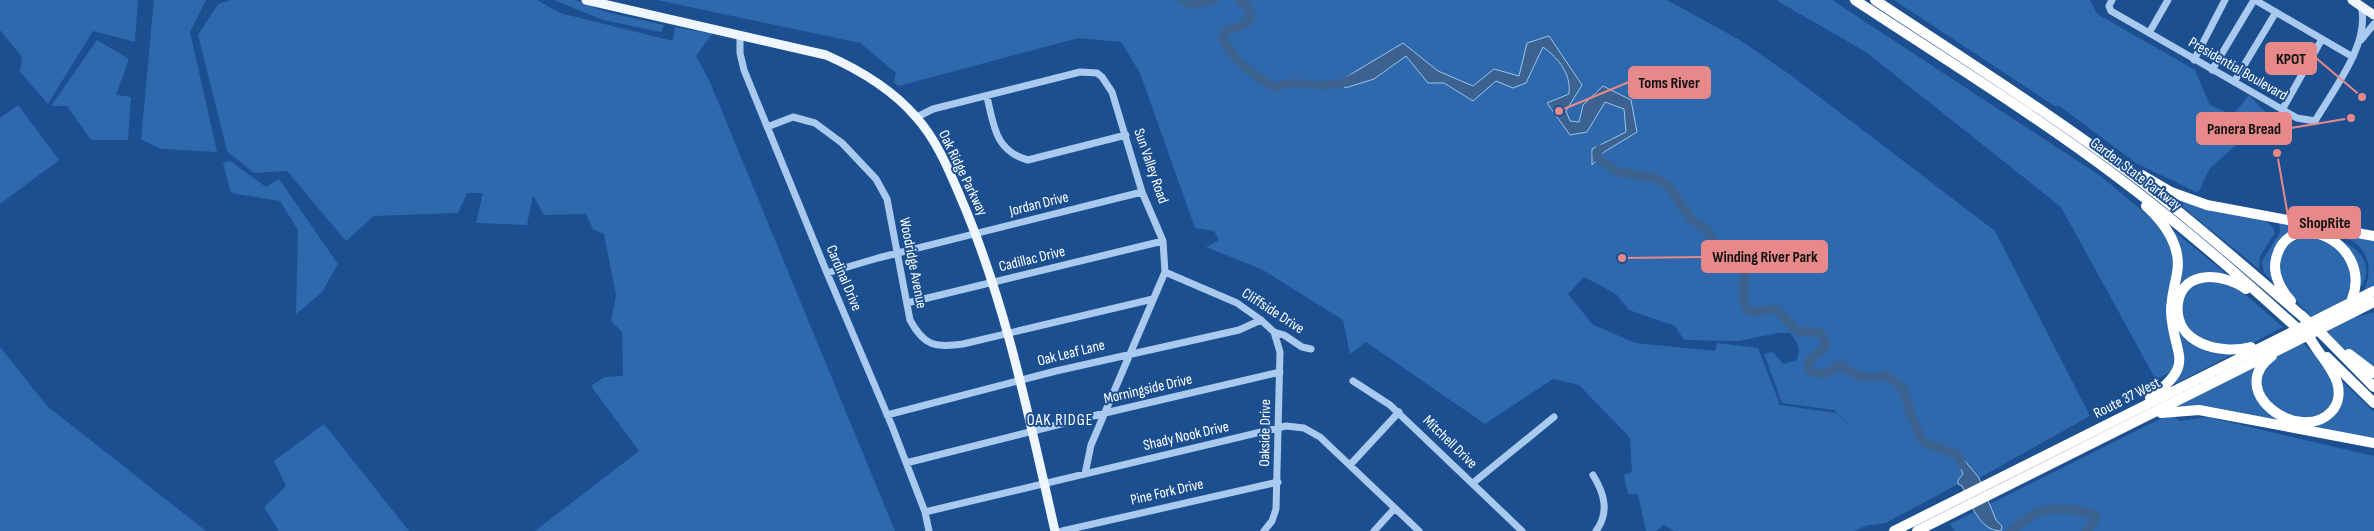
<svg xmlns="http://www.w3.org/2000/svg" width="2374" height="531" font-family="'Sofia Sans Condensed',sans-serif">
  <rect width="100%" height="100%" fill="#1b4f8f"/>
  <path fill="#2e69ad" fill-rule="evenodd" d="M0,0H138L135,42L93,31L48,104L20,72L22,57L0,30Z
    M154,0H206L190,32L217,152L161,149L141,139Z
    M231,0H537L560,13L673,41L675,27L712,34L696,56L709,80L895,531H535L639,451L591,386L604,377L623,376L622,332L611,321L616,295L604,234L593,229L586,214L544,215L533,195L527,225L476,223L483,193H467L458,213L374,216L346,241L287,171L254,173L227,151L198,35L218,4Z
    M554,0H575L606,12L664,25L661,32L603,20Z
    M657,0H1667L1740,40L1792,76L1995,231L2090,416L1979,478L1973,470L1955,456L1963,475L1958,480V484L1886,523L1865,526L1855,531H1674L1664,525L1656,531H1646L1638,494H1628L1624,475L1632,472L1630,438L1579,385L1553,379L1485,424L1366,342L1350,354L1343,320L1263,270L1206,247L1219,240L1214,231L1195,228L1140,73L1121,42L1078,38L899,86L894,83L896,73L860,43ZM1584,277L1616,294L1629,310L1675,326L1684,340L1739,341L1778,333H1790C1798,343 1801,347 1797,360L1783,364L1773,352L1764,354L1782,403L1834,410L1855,431L1836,413L1780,405L1758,348L1717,343L1715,351L1636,343L1593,325L1568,294Z
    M1776,0H1832L2102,177L2153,220L2169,240L2174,264L2175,353L2172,371L2156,380L2061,207L1866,52Z
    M1894,0H2090L2097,14L2195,70L2210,105L2233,115L2249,95L2266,113L2253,122L2250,133L2210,168L2198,193L2136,163L2058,105L2056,107Z
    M97,40L129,59L116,95L131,97L128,140H91L67,106H51Z
    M18,105L59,160L0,204V118Z
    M230,161L266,187L279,179L338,264L322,292L296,314L298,230L280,201L231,193L223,163Z
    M2164,192L2262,218L2273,227L2275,233L2260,256L2259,269Z
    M2279,222L2374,239V286L2364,290C2374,268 2368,247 2345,237C2339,235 2332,232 2326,232C2312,233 2297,237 2283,240L2274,283L2264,273L2262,261L2280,232Z
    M2169,227L2229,276L2183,287L2182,331L2233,354L2167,388L2177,377L2175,320L2180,269Z
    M2305,236C2327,239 2362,239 2366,268C2367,275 2364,284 2359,289C2347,302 2326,309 2311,316C2285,292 2255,253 2305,236Z
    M2206,280L2234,285L2283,327C2270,333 2254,344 2241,347C2193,355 2153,297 2206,280Z
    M2374,312V370L2342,347L2327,331L2352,318Z
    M2302,342L2323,363L2336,389L2332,407L2320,416L2299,419L2270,405L2259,382L2268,361Z
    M0,347L47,406L206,531H0Z
    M2261,362L2255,375L2275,416L2327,419L2342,381L2374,412V440L2193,406H2177Z
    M2170,414L2180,421L2207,417L2374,456V531H1955L1950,524Z
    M324,424L409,531H279L264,507L286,486L274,461Z"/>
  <path fill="#3c6290" stroke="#9cc4f0" d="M1549,36L1582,85L1566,111L1570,121L1579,122L1583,105L1603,86L1631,100L1637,132L1604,152L1592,165V149L1626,132L1624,109L1605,102L1587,132L1570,135L1547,103L1569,94C1571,73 1559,59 1543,47L1526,83L1513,88L1496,81L1473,101L1444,83H1428L1406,56L1374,79L1345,88L1343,79L1403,43L1438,71L1473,86L1494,69L1519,76L1527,43Z
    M1960,455L1979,478L1996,520L2002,526L2001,531C1979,531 1971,503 1962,486L1958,484V480L1963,474L1955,456Z"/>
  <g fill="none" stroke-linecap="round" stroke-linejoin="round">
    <path stroke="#3c6290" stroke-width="9" d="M1182,0L1190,4L1214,0
      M1239,0L1248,6L1251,16L1246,24L1225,31L1223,36C1231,62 1253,72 1273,87C1281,86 1292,82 1300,83C1321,86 1334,88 1354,78
      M1600,149L1597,154L1598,158L1617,172L1657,178L1669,187L1689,217L1707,231L1714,241L1715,261L1723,267L1736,265L1745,271C1745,285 1741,297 1747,310L1755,312L1776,309L1797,331L1821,333L1826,346L1809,361L1808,369L1815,373L1825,374L1841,364C1855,378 1868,379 1886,375L1904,390L1911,415L1923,442L1958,455L1962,465
      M2010,531C2019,526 2027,517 2036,513C2053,506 2078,510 2096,515L2094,523L2086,531"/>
    <path stroke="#a9c9ee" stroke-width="7" d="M2112,0L2109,6L2111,11L2297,118L2315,121C2333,90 2371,43 2361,6
      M2255,0L2353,57
      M2149,33L2168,0
      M740,36V53L744,70L827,273L892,426L925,512L929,531
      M2361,40L2374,24
      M2194,60L2225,0
      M2212,70L2254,0
      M2234,82L2276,12
      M987,97C994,126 995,151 1028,160L1126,135
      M2282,110L2322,39
      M917,117L933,109L1080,72L1097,73L1102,77L1112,92L1142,192L1163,241L1165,272L1091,445L1085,474
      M767,127L793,117L815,123L842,143L876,179L887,199L910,320C924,346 935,348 963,344L1153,299
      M1165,272L1237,303L1261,320L1274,332L1284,335L1302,347L1311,349
      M827,273L878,258L1142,192
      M907,303L1163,241
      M1353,381L1390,405L1522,531
      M887,415L1056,371L1239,330L1261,320
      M906,463L1105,413L1280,372
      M1350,465L1399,412
      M1593,475C1604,493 1610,512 1596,531
      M1473,483L1554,417
      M925,512L1286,426L1304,428L1320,437L1419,531
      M1062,531L1278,482
      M1264,531L1272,521L1276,509L1280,352L1274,332
      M1374,531L1395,508"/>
    <path stroke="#f0f6ff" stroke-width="9" d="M586,0L826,55C860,70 892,89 916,117C936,139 948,168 960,196C1006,302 1029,418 1055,531
      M2352,0L2374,15"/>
    <path stroke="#fff" stroke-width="10" d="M1855,0C1943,58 2032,113 2116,176C2176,221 2233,270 2288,320
      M1875,0C1964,59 2054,116 2139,180C2195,223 2248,270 2302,316
      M2142,175L2171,192L2207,205L2374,236
      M2146,206C2165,223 2182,247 2177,273C2175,285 2171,298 2171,311C2173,357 2198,362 2150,398
      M2246,289C2226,274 2183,268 2178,303C2173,344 2221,355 2251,347
      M2291,301C2281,290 2272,274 2276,259C2288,204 2374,242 2352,299
      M2323,335L2374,387
      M2349,354L2374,373
      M2272,356C2224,391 2300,446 2332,411C2339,403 2340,392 2337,382C2332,367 2319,354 2311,340
      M2327,357L2374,403
      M2161,413L2199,410L2374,443
      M1894,531L2374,291
      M1917,531L2374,302"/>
    <path stroke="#fff" stroke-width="10" d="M2302,316L2323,335
      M2288,320L2311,340"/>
  </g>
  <g text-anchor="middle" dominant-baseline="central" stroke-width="4" stroke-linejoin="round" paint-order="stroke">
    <g font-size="15" fill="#fff" stroke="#1b4f8f">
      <text transform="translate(2238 69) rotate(30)">Presidential Boulevard</text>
      <text transform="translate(1151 166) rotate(71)">Sun Valley Road</text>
      <text transform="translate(963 173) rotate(64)">Oak Ridge Parkway</text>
      <text transform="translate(2136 174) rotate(37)">Garden State Parkway</text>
      <text transform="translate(1039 204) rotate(-14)">Jordan Drive</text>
      <text transform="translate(1032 259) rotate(-14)">Cadillac Drive</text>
      <text transform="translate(913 263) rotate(79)">Woodridge Avenue</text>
      <text transform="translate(844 278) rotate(67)">Cardinal Drive</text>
      <text transform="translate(1273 311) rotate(33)">Cliffside Drive</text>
      <text transform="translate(1071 353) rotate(-14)">Oak Leaf Lane</text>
      <text transform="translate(1148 389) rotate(-13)">Morningside Drive</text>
      <text transform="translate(2127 398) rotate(-27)">Route 37 West</text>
      <text transform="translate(1265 433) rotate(-89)">Oakside Drive</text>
      <text transform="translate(1186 436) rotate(-13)">Shady Nook Drive</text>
      <text transform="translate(1450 442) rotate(44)">Mitchell Drive</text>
      <text transform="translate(1167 492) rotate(-13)">Pine Fork Drive</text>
    </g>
    <g font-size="16" letter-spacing="1" fill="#fff" stroke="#1b4f8f">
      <text x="1060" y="420">OAK RIDGE</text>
    </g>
  </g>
  <path fill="none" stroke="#e88989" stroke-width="2" d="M2362 97L2316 58M1559 111L1629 82M2351 118L2291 128M2277 153L2289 222M1622 258L1702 257"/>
  <g fill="#e88989" stroke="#1b4f8f" stroke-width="2">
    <circle cx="2362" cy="97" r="5"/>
    <circle cx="1559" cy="111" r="5"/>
    <circle cx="2351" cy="118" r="5"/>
    <circle cx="2277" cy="153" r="5"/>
    <circle cx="1622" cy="258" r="5"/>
  </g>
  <g fill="#e88989" stroke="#e88989" stroke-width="2">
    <rect x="2266" y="43" width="50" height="31" rx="5"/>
    <rect x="1629" y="67" width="81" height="31" rx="5"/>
    <rect x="2197" y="113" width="94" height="31" rx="5"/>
    <rect x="2289" y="207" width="71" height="31" rx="5"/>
    <rect x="1702" y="241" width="125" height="31" rx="5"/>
  </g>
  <g font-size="16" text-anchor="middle" font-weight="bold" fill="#111">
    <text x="2291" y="64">KPOT</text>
    <text x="1669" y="88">Toms River</text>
    <text x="2244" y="134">Panera Bread</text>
    <text x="2325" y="228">ShopRite</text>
    <text x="1765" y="262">Winding River Park</text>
  </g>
</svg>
